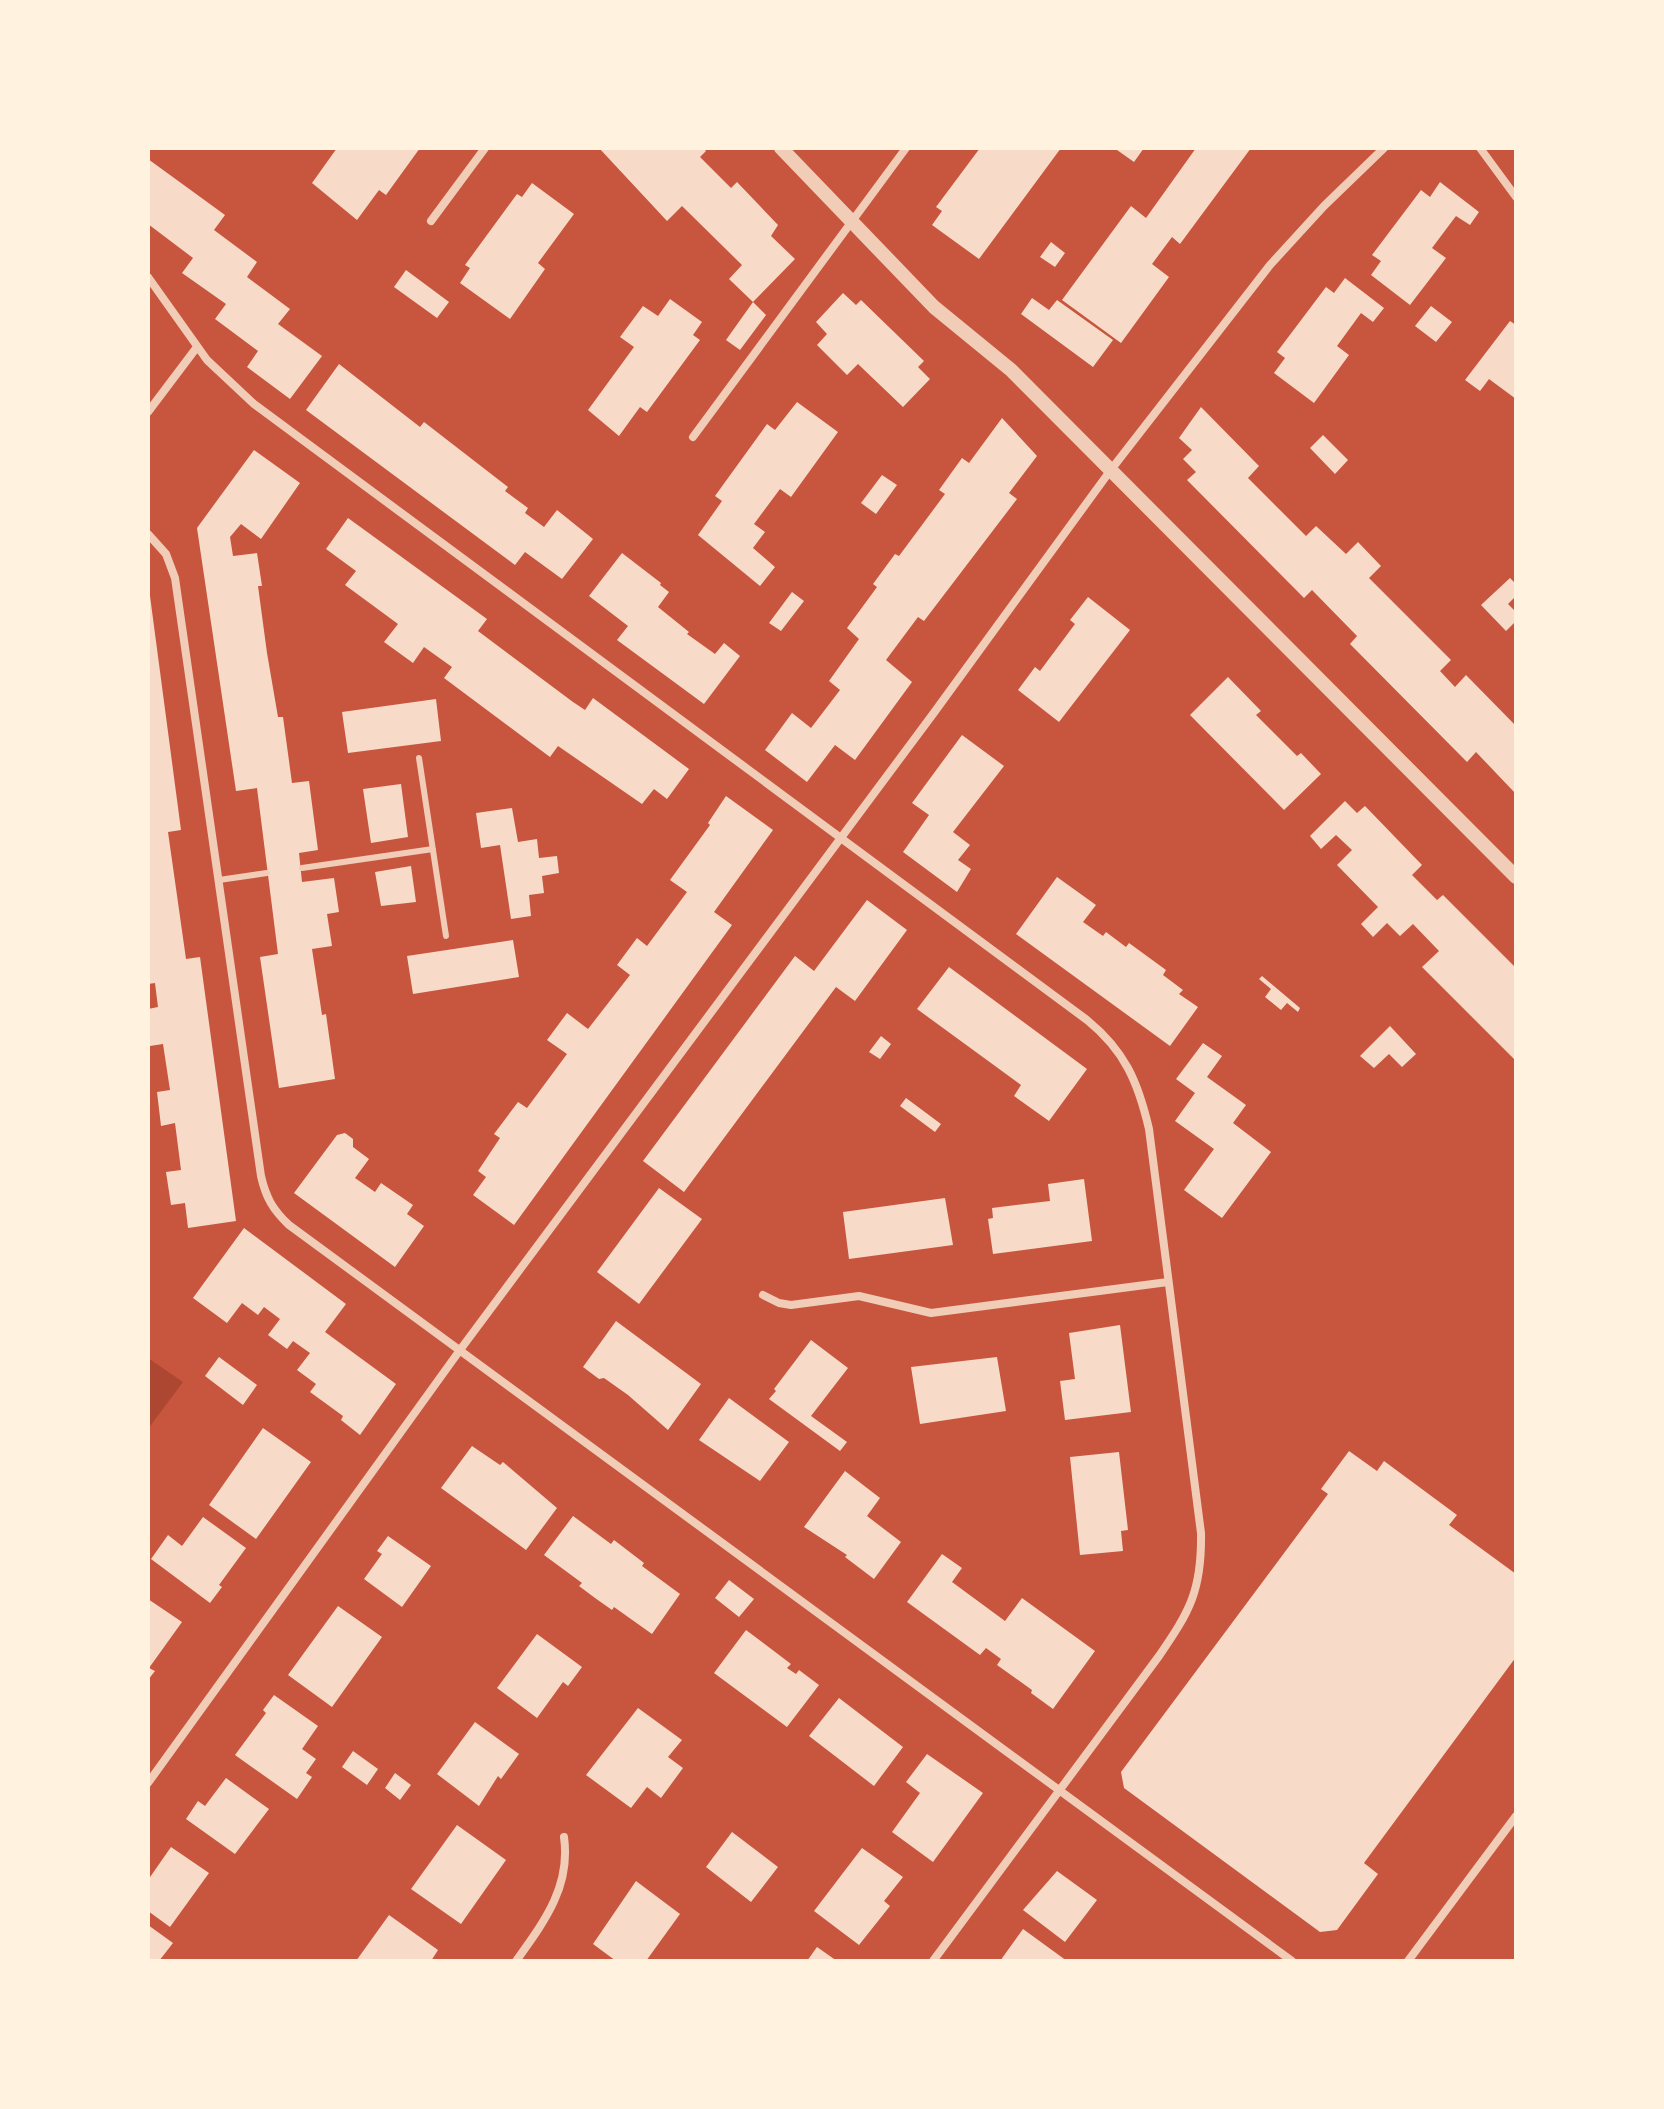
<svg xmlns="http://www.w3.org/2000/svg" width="1664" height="2109" font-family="Arial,sans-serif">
  <rect width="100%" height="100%" fill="#c8553d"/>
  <path fill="#ae4732" d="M148,1358L183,1382L148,1429Z"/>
  <path fill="#f7dbc8" d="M337,148H420L386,195L379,190L357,220L312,183Z
    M599,148H703L706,151L700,157L731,188L737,182L778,225L771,236L795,259L753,302L729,279L742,265L682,206L667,221Z
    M980,148H1061L979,259L932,225L942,211L936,207Z
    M1119,148H1144L1134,162L1117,150Z
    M1196,148H1251L1180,244L1172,237L1152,264L1169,277L1121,343L1062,300L1131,206L1146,218Z
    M148,159L225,215L214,230L257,262L247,277L290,309L278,324L322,356L290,399L247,367L258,351L215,319L226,304L182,273L193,258L148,224Z
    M1440,182L1479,212L1470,225L1456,216L1432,248L1446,258L1410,305L1371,275L1381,261L1372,255L1421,190L1430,197Z
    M532,183L574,214L538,263L545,269L510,319L460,283L470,268L465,265L517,194L522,197Z
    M1051,242L1065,253L1055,267L1040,257Z
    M406,270L449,302L437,318L394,287Z
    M1345,278L1384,308L1373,322L1361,313L1337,346L1349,355L1314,403L1274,373L1285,358L1277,352L1326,287L1334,293Z
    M843,293L856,305L861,300L924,361L918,367L930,379L903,407L858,364L847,375L817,345L827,334L816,322Z
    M1032,298L1049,310L1057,300L1113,340L1093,367L1021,314Z
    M670,299L702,322L693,335L700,340L647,412L640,407L619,436L588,410L634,347L620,337L643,306L658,316Z
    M753,302L766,315L740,350L726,340Z
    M1431,306L1452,322L1436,342L1415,326Z
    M1510,321L1516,325V399L1489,379L1480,391L1465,380Z
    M339,364L420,427L424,422L508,487L505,491L528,508L525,513L544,527L557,510L593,539L562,579L525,552L515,565L306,410Z
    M797,402L838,432L791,497L780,489L754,524L765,532L753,548L775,567L760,586L698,535L722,501L715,496L767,424L775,430Z
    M1201,407L1259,466L1248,478L1306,536L1316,526L1346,554L1358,542L1381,566L1369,578L1451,660L1440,671L1455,687L1466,675L1516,726V794L1476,752L1467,762L1350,644L1357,636L1312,590L1304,598L1187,480L1196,472L1183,459L1192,450L1179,438Z
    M1002,418L1037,456L1009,493L1017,499L924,621L918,617L886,660L912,682L855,760L835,745L807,782L765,750L792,713L811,728L840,690L829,681L859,639L847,628L877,587L873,584L895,554L899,556L945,494L939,490L962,458L969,463Z
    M1323,435L1348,460L1335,474L1310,448Z
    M254,450L300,483L261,539L241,524L230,537L233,556L257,553L262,586H258L267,653L278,717H283L292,783L309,781L318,850L299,853L302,882L334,878L339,912L327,914L332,946L312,949L322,1015L326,1014L335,1079L279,1088L260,957L278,954L257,788L236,791L197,528Z
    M882,475L897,485L876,514L861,503Z
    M348,518L487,619L478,631L573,702L585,710L593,698L689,769L667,799L654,789L642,804L558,746L550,757L444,678L452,667L424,647L413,663L384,642L398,624L345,585L356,571L326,549Z
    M622,553L661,583L660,585L669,592L658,607L689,632L687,634L715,654L724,643L740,656L704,704L617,640L628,626L589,596Z
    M1510,578L1516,584V596L1508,604L1516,612V621L1506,631L1481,605Z
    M792,592L804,601L781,631L769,623Z
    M150,596L181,830L168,832L186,959L200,957L236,1221L188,1228L185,1203L171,1205L166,1172L181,1170L175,1123L161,1126L157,1092L170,1090L163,1044L150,1046L148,1029V1009L158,1007L155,983L148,984Z
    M1088,597L1130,630L1059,722L1018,690L1035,667L1040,671L1075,624L1070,620Z
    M1228,677L1261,711L1256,715L1297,756L1301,753L1321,774L1284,810L1190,715Z
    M436,699L441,741L348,753L342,712Z
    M962,735L1004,766L953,832L970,845L958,860L971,869L957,892L903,852L929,815L912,803Z
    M401,784L408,837L371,843L363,789Z
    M726,796L773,830L714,912L732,925L514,1225L473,1195L486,1177L478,1171L500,1138L494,1134L518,1102L527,1108L567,1054L547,1040L567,1013L588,1029L630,975L617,965L637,938L647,946L687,892L670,880L710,825L708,823Z
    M1345,801L1357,813L1365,806L1422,865L1412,875L1437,900L1443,895L1516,968V1061L1422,967L1439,951L1413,924L1400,936L1387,923L1373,937L1361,924L1378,907L1337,865L1352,850L1336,835L1321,849L1310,836Z
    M512,808L518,842L537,839L539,858L557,856L559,873L542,876L544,893L529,895L531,916L511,919L500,845L481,848L476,813Z
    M411,866L416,902L381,906L375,872Z
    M1057,877L1096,905L1083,922L1103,936L1106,932L1126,947L1129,943L1166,970L1163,975L1183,990L1179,994L1198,1007L1170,1046L1016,934Z
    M867,900L907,930L855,1001L836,987L684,1192L643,1161L795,956L814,971Z
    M513,940L519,977L413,994L407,956Z
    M949,967L1087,1069L1049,1121L1014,1096L1021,1085L917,1009Z
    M1262,976L1300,1008L1298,1012L1287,1003L1281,1010L1265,997L1271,989L1259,979Z
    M1390,1026L1416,1054L1402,1067L1389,1054L1374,1068L1360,1056Z
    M881,1036L891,1044L880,1059L869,1052Z
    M1203,1043L1222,1056L1207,1077L1246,1105L1233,1123L1271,1152L1222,1218L1184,1190L1214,1149L1175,1121L1195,1093L1176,1079Z
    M906,1098L941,1124L935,1132L900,1106Z
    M345,1133L353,1139V1147L369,1159L355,1178L375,1192L381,1183L413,1205L407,1214L424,1226L395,1267L294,1193L337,1135Z
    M1084,1179L1092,1241L993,1254L988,1219L993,1218L992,1208L1050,1201L1048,1184Z
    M659,1188L702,1219L639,1304L597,1272Z
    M945,1198L953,1245L849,1259L843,1212Z
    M244,1228L346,1304L325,1332L396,1384L360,1435L341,1420L343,1416L310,1392L316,1384L297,1370L310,1353L293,1341L287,1349L268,1335L280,1319L264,1307L258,1315L242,1303L227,1323L193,1298Z
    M616,1321L701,1384L668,1430L628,1395L604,1378L599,1379L583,1367Z
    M1120,1325L1131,1412L1065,1420L1060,1381L1075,1379L1069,1333Z
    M811,1340L848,1368L811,1416L847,1442L840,1451L769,1399L776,1391L774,1389Z
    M219,1357L257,1385L243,1405L205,1376Z
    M997,1357L1006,1411L920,1424L911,1367Z
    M729,1398L789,1442L760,1481L699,1440Z
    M263,1428L311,1462L256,1539L209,1505Z
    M472,1446L500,1465L503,1462L557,1508L526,1550L441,1488Z
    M1349,1451L1377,1471L1384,1461L1457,1515L1449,1525L1516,1574V1657L1364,1863L1378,1874L1337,1930L1320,1932L1124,1788L1121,1772L1328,1494L1321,1489Z
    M1119,1452L1128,1530L1121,1531L1123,1551L1080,1555L1070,1457Z
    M845,1471L880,1498L867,1516L901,1542L874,1579L845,1557L847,1555L804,1527Z
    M573,1516L611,1544L614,1540L644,1563L642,1566L680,1594L652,1634L614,1607L612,1610L595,1598L579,1586L582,1583L544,1555Z
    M203,1517L246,1548L219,1585L222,1587L210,1603L151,1559L168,1535L182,1546Z
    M388,1536L431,1566L402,1607L364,1579L382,1554L377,1551Z
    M942,1554L962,1568L952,1582L1005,1621L1022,1598L1095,1651L1053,1709L1031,1693L1032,1690L997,1665L1001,1659L986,1648L980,1655L907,1602Z
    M729,1580L754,1599L739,1617L715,1598Z
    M148,1599L182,1622L149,1668L155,1671L148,1680Z
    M338,1606L382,1637L332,1707L288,1675Z
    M746,1630L791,1664L787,1668L796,1674L799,1670L819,1685L787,1727L714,1673Z
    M537,1634L582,1667L568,1686L563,1682L537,1718L497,1688Z
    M274,1695L318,1726L302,1749L316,1759L306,1773L312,1777L297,1799L235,1755L266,1713L263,1710Z
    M839,1698L903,1747L874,1786L809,1736Z
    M638,1708L682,1740L668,1757L683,1768L661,1798L647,1787L631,1808L586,1775Z
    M475,1722L519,1754L501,1779L498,1776L479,1806L437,1774Z
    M353,1751L378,1769L367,1785L342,1767Z
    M927,1754L983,1793L933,1862L892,1832L920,1793L906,1782Z
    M395,1773L411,1785L400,1800L385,1788Z
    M226,1778L269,1809L235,1854L186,1819L198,1801L205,1806Z
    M457,1825L506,1860L461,1924L411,1889Z
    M732,1832L778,1867L751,1902L706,1867Z
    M171,1847L209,1873L170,1927L148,1911V1880Z
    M862,1848L903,1877L884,1901L890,1906L859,1945L814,1911Z
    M1057,1871L1097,1900L1065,1942L1023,1910Z
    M636,1881L680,1914L646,1961H616L593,1944Z
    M389,1915L438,1950L431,1961H356Z
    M148,1925L173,1943L159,1961H148Z
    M1023,1929L1067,1961H1000Z
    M817,1947L837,1961H807Z"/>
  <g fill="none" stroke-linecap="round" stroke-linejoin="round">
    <path stroke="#f1ccb7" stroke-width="6" d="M419,758L446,936
      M302,868L433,849
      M219,880L267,873"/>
    <path stroke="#f1ccb7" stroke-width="8" d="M1480,148L1516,197
      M431,221L485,148
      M148,277L207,360L254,404L1087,1020C1125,1051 1138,1082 1149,1129L1201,1533C1202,1590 1190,1611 1159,1656L933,1961
      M148,412L197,347
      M693,437L906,148
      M148,534L166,554L175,578L261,1176C266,1198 273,1210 289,1225L1292,1961
      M763,1295L779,1303L791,1305L859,1296L931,1313L1168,1282
      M148,1783L460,1350L933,714L1110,471L1270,265L1324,206L1384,148
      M516,1961C544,1922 571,1887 564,1837
      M1408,1961L1516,1816"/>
    <path stroke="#f1ccb7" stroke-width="14" d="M781,148L934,307L1011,370L1516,877"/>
  </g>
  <rect width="1664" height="2109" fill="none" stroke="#fff3e0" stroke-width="300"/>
</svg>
